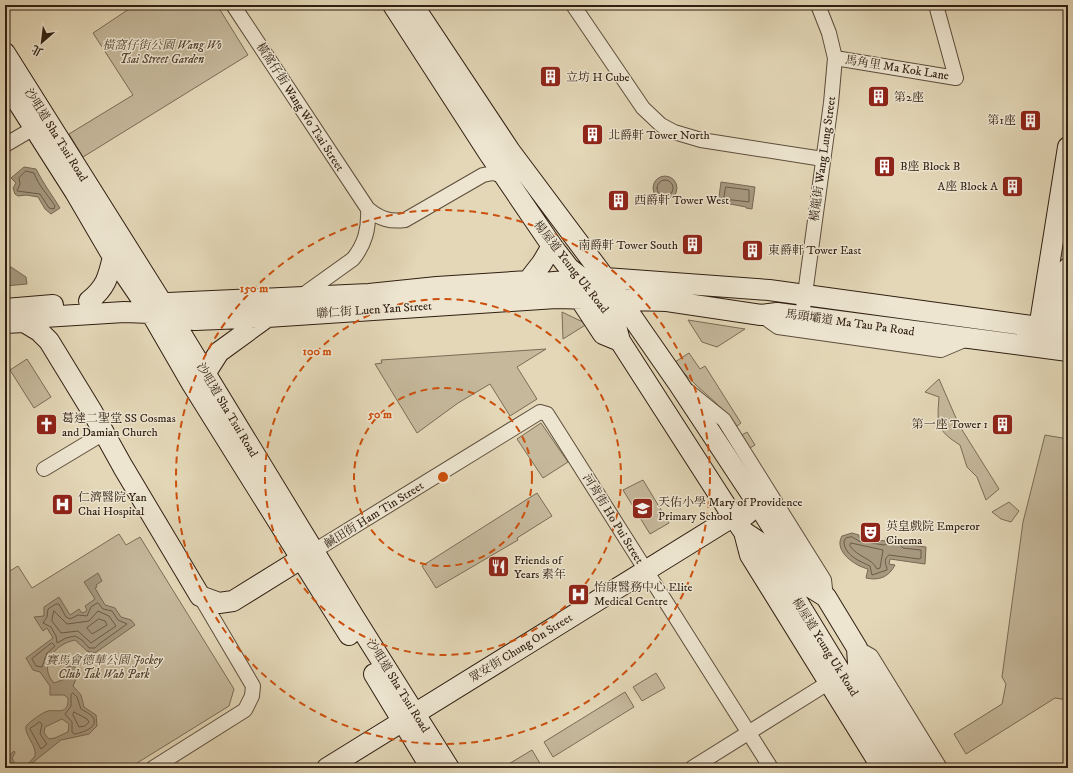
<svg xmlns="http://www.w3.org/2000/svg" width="1073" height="773" font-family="'IM FELL DW Pica','Noto Serif TC',serif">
  <rect width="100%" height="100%" fill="#e3d7b7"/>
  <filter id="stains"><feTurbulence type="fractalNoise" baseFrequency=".005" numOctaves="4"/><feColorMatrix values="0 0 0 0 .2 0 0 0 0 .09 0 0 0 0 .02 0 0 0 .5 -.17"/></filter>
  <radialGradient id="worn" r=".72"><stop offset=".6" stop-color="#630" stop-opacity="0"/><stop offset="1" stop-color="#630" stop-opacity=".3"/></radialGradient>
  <path fill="#c5b89b" stroke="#7a6c56" d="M135,5H217L248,55L83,157L69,134L133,95L93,33Z
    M562,312L587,324L563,339Z
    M688,320L745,329L717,347L702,342Z
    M546,349L517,367L537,399L510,416L490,384L458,403L417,433L375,364L382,363L381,360Z
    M689,353L700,369L705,366L741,423L737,426C719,401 693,387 675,362Z
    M27,359L51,397L34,408L10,370Z
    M939,379L959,425L999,489L986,500L977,477L967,467L960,445C936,430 937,424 939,397L925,392Z
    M541,423L568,462L543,478L517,439Z
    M747,432L755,445L750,448L742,435Z
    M1045,435L1068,439V700L1055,698L966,754L954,734L1002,704L1006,684L1002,677L1023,522Z
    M643,480L669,523L650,534L623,490Z
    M537,493L552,516L517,538L518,540L436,588L422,566Z
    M1009,502L1019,511L1011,522L1001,519L992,512Z
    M119,534L126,545L140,537L234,689L229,706L129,768H5V574L18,566L32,588Z
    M656,673L665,688L642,701L633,687Z
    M625,692L634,707L553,757L544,742Z
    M532,750L541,765L535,768H502Z"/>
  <path fill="#a6987f" stroke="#776853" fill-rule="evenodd" d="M24,167L36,169C43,183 52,195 60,208L51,214L45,209L38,197L26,195L18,196L15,194L13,188L16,183L11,178Z
    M653 188a12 12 0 1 1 24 0a12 12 0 1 1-24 0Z
    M721,182L755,187L752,209L746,208V207L725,203L724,205L718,204Z
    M11,267L26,277L27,284L5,286V268Z
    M852,533L859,535V537L885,541L886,537L903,540V544L926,547L925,564L890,559L889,564L895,565C889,577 879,581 866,578L868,569C855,566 833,551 842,536Z
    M98,573L102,581L96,585L97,587L95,588L105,605L115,608L121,617L131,620L135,625L95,653L87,651L75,640C54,644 38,666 54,683L65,679L68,674L67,667L72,666L80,670L73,686L81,695L84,707L96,715L97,726L89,734L61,740L26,768H8L5,765V759L14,751L15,753L12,758L15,764L22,766L29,763L35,756C37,745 24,735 26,726C31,721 41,713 48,711C56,709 69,716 68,698L64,695H50V686L40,672L33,670L26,658L53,638L47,628L43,631L34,617L44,616V607L59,597L70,615L79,609L82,613L85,612L87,610L85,606L95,599L84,582ZM62,719L69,724L68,732L55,738L49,739L44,733L45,727Z"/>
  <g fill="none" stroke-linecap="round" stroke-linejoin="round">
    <path stroke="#6b5c48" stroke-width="1" d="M26,171L34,173C38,185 48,195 55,206L54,209L49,208L40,194L17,191L20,184L19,178Z
      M657 188a8 8 0 1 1 16 0a8 8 0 1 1-16 0Z
      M726,187L749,190V202L724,199Z
      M852,537L859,541L884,545L891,542L899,544L903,548L921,550V558L919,559L889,555C882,560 887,565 887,570L872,575L870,566C859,561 844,555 844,541L846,538Z
      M851,543L883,550L880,568L877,569C872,558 857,557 850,546Z
      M98,603L103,609L112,611L118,620L127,624L99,644L95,648H89L82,640L75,636L66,638L57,643L56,636L51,627L43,623L47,617L48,609L56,604H59L66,617L70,619L78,615L87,616L91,607Z
      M54,611L67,624L89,621L98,611L109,616L116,626L91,643L78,631L61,633L52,621Z
      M99,619L105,621L107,625L92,634L87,628Z
      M52,643L55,646L47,653L42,667L36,666L32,659Z
      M73,693L77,697L81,709C84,711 89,713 92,716C101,727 82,733 74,734L72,732V722L65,714L71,706V695Z
      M74,712L87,719L89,722L85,726L79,727L73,715Z
      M40,722L42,724L40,734L47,744L41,749L30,729Z"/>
    <defs>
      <path id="street" d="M233,5L368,209C380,219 390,222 405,220L483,175L493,173L504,176
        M573,5L643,108L661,125L674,132L701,140L823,159
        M835,58L956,78L936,5
        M5,145L34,128
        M300,297L353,259C365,244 369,229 368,209
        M761,315L778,327L941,350L967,339
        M802,316L831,103L835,58L829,33L818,5
        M688,391L724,420L824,580L826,597
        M44,469L104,433
        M314,551L540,412L547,414L771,768
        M857,648L871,656L940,768
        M153,768L245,710L252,696L253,686L200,596
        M692,768L828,683"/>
      <path id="secondary" d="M393,5L488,152L552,246L569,268L583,279L616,326L620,341L728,509L744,532L762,544L766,550L899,768
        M413,5L510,151L605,278L678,383L750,492L810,587L826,597L857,648L858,664L922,768
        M5,53L171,317L354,617L449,768
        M5,82L75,192L113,257L151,313L192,384L349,635
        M528,281L542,263L552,246
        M580,299L603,334L620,341
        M89,301C106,287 108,278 113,257
        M146,304L369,294L437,287L528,281L542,283L605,278L769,290L1068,331
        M5,309L53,305
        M24,322L39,331L49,341L93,413L123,467L200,596L219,603L233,601L312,552
        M5,323L24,322L44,317L124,312L151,313L171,317L195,320L267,317L556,298L667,301L761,315L777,313L1068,351
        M1037,341L1068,147
        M1057,344L1068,268
        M205,374L219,352L267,317
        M744,532L750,555L882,768
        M374,674L431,768
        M327,768L734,516L747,514"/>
    </defs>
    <use href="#street" stroke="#5d4d3b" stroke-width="16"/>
    <use href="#secondary" stroke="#301f12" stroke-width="22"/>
    <use href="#street" stroke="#ede5d0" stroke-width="14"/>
    <use href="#secondary" stroke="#ede5d0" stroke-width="20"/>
  </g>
  <g fill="none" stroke="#cc500d" stroke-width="2" stroke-dasharray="7 5">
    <circle cx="443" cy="477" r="89"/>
    <circle cx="443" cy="477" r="178"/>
    <circle cx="443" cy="477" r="267"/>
  </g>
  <defs>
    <symbol id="building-square" viewBox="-11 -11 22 22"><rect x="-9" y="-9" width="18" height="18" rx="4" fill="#8f2418" stroke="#ede5d0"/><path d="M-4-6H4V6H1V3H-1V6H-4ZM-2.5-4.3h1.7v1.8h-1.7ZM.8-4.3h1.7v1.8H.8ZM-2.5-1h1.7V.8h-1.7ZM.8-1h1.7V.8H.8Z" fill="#fff"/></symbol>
    <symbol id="church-square" viewBox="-11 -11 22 22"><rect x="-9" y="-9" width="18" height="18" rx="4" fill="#8f2418" stroke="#ede5d0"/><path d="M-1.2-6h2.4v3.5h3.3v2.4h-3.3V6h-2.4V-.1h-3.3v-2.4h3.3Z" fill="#fff"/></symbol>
    <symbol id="hospital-square" viewBox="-11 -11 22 22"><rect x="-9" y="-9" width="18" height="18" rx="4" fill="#8f2418" stroke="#ede5d0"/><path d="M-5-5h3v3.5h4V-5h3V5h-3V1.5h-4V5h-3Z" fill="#fff"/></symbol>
    <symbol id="school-square" viewBox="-11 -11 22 22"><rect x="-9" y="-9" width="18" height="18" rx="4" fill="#8f2418" stroke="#ede5d0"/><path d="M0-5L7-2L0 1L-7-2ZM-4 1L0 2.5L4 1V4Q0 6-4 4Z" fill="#fff"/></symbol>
    <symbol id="theatre-square" viewBox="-11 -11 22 22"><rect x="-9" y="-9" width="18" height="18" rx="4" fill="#8f2418" stroke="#ede5d0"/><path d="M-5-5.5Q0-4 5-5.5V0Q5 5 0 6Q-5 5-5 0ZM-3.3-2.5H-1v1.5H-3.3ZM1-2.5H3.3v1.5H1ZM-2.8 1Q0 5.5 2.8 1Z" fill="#fff"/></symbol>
    <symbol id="restaurant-square" viewBox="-11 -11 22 22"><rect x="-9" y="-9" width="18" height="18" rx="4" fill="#8f2418" stroke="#ede5d0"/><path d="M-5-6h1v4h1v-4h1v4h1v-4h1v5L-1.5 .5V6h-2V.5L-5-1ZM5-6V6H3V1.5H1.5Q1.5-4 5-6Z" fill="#fff"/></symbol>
  </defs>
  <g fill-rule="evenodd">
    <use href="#building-square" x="538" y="64" width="25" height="25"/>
    <use href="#building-square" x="866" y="84" width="25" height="25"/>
    <use href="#building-square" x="1018" y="108" width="25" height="25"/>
    <use href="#building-square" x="580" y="122" width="25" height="25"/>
    <use href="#building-square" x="872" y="154" width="25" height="25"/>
    <use href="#building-square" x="1000" y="174" width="25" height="25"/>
    <use href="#building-square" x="606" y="188" width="25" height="25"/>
    <use href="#building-square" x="680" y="232" width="25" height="25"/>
    <use href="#building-square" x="740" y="238" width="25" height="25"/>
    <use href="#building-square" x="990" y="412" width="25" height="25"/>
    <use href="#church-square" x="34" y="412" width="25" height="25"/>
    <use href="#hospital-square" x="50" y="492" width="25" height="25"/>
    <use href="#school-square" x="630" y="496" width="25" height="25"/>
    <use href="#theatre-square" x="858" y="520" width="25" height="25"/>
    <use href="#restaurant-square" x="486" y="554" width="25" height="25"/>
    <use href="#hospital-square" x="566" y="582" width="25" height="25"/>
  </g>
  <g text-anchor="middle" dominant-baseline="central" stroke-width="3" stroke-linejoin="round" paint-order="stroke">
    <g font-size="12" font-style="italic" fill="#554534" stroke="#ede5d0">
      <text x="162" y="45">橫窩仔街公園 Wang Wo<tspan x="162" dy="14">Tsai Street Garden</tspan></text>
      <text x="104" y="660">賽馬會德華公園 Jockey<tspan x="104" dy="14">Club Tak Wah Park</tspan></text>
    </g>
    <g font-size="12" fill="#301f12" stroke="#ede5d0">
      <text transform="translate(897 68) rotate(9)">馬角里 Ma Kok Lane</text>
      <text transform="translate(300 107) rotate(57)">橫窩仔街 Wang Wo Tsai Street</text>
      <text transform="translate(56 135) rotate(58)">沙咀道 Sha Tsui Road</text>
      <text transform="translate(823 159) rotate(-82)">橫龍街 Wang Lung Street</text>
      <text transform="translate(571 267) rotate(52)">楊屋道 Yeung Uk Road</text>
      <text transform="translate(374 310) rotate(-4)">聯仁街 Luen Yan Street</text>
      <text transform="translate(850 323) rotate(8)">馬頭壩道 Ma Tau Pa Road</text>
      <text transform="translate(227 410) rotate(59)">沙咀道 Sha Tsui Road</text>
      <text transform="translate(374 515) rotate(-32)">鹹田街 Ham Tin Street</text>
      <text transform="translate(613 519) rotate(58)">河背街 Ho Pui Street</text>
      <text transform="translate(825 647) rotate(58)">楊屋道 Yeung Uk Road</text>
      <text transform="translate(521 648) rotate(-32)">眾安街 Chung On Street</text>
      <text transform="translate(398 686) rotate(58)">沙咀道 Sha Tsui Road</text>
    </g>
    <g font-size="12" fill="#301f12" stroke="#ede5d0" text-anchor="start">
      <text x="566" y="77">立坊 H Cube</text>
      <text x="894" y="97">第2座</text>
      <text x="1016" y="120" text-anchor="end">第1座</text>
      <text x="608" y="135">北爵軒 Tower North</text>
      <text x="900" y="166">B座 Block B</text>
      <text x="998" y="186" text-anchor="end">A座 Block A</text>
      <text x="634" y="200">西爵軒 Tower West</text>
      <text x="678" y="245" text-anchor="end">南爵軒 Tower South</text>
      <text x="768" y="250">東爵軒 Tower East</text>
      <text x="62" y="418">葛達二聖堂 SS Cosmas<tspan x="62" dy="14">and Damian Church</tspan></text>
      <text x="988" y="424" text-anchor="end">第一座 Tower 1</text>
      <text x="78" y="497">仁濟醫院 Yan<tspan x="78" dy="14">Chai Hospital</tspan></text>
      <text x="658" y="502">天佑小學 Mary of Providence<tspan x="658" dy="14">Primary School</tspan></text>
      <text x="886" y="526">英皇戲院 Emperor<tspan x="886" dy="14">Cinema</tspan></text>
      <text x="514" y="560">Friends of<tspan x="514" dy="14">Years 素年</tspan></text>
      <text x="594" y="587">怡康醫務中心 Elite<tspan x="594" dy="14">Medical Centre</tspan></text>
    </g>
  </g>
  <circle cx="443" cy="477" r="6" fill="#cc500d" stroke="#ede5d0" stroke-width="2"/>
  <g font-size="12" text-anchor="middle" font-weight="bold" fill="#cc500d" stroke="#ede5d0" stroke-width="3" stroke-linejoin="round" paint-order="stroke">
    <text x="254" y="292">150 m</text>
    <text x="317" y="355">100 m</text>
    <text x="380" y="418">50 m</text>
  </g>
  <rect width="1073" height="773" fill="none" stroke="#e3d7b7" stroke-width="20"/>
  <rect x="6" y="6" width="1061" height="761" fill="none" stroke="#301f12" stroke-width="2"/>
  <rect x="10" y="10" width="1053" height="753" fill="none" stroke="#301f12"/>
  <g transform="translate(42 42) rotate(208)" stroke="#ede5d0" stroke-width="3" paint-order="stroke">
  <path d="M0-3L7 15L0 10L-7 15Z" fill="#301f12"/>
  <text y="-6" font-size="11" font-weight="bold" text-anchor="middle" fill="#301f12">北</text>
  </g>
  <rect width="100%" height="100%" filter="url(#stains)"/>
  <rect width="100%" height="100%" fill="url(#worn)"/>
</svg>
